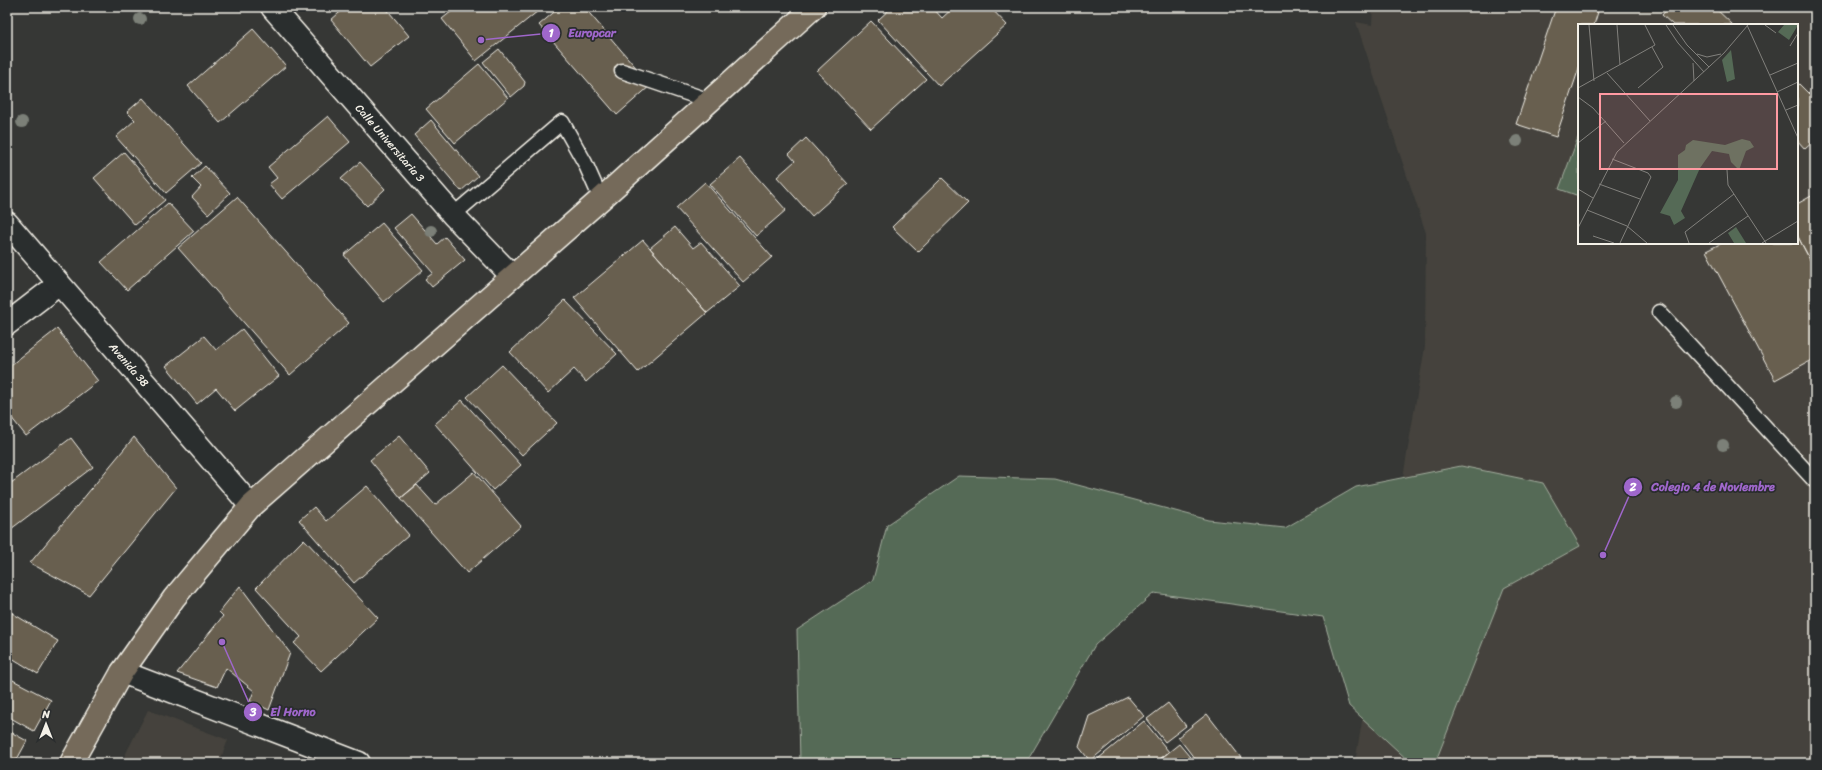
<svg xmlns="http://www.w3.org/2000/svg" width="1822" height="770" font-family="Sriracha,sans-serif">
  <rect width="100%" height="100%" fill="#363735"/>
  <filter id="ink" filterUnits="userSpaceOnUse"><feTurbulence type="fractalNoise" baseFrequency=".025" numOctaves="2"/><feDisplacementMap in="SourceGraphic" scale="8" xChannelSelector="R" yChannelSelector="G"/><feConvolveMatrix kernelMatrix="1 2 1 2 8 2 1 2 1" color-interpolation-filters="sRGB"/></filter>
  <g filter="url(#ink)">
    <path fill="#45433d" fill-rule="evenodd" d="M1373,7H1809L1815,21V763H1355L1425,347L1426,233L1356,22L1372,25ZM1579,25H1797V243H1579Z
      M148,710L228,740L219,763H121Z"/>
    <path fill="#556a56" stroke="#a4ae9f" d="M1579,135V196L1559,189Z
      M1461,466L1543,483L1580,546L1504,588L1435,763H1411L1349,706L1323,617L1154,593L1095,645L1026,763H800L797,630L873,580L887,525L959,476L1055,479L1209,520L1285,528L1356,487Z"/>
    <path fill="#685f50" stroke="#f4f1e8" d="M346,7H385L409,36L370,67L331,20Z
      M457,7H543L476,61L442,19Z
      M560,7H584L651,85L617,115L539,25Z
      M892,7H932L942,18L954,7H990L1007,25L939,86L878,20Z
      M1556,7H1583L1598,12L1594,25H1579V68L1556,137L1516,124Z
      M1669,7H1714L1733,25H1673L1662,15Z
      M871,21L926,79L871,129L817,71Z
      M253,29L286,66L220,123L188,86Z
      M499,49L525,82L524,86L511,97L483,62Z
      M479,64L508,98L455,143L426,109Z
      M1797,82L1815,100V140L1805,149L1797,140Z
      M143,98L201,163L166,193L116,137L135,120L127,112Z
      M328,116L350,142L282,199L269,184L277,178L268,167Z
      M431,120L478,176L461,191L414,135Z
      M806,138L848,184L812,216L777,177L795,161L789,154Z
      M124,152L165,200L135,225L94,178Z
      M740,158L786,210L756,236L710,184Z
      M360,162L385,189L367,206L341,179Z
      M205,166L230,193L208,214L192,197L201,187L192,178Z
      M942,178L968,203L918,252L892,227Z
      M705,182L772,257L743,282L676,208Z
      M1815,194V269L1797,235V204Z
      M237,197L349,323L290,375L178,248Z
      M168,203L194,231L127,290L101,262Z
      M411,214L437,244L445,237L465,260L432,287L425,279L433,273L394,228Z
      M382,223L423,270L384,302L344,255Z
      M675,227L693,248L701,242L740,286L707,313L650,248Z
      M1797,235L1815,269V358L1775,380L1706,251L1722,243H1797Z
      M643,240L707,313L638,372L574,298Z
      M565,300L617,354L586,382L574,369L548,393L510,352Z
      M57,329L98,381L26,436L7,412V368Z
      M242,329L279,376L235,411L216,388L197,404L166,366L204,336L216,350Z
      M502,365L557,423L522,455L467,397Z
      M462,400L521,465L493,490L435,424Z
      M399,436L430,473L401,498L370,460Z
      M134,437L176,488L89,595L30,563Z
      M71,438L93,467L7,532V486Z
      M474,472L521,526L467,573L401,498L417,485L435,505Z
      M367,486L409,535L354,583L299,520L314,507L326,521Z
      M304,539L378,618L321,671L294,643L301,637L256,588Z
      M240,586L290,653L269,710L250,701L254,691L226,668L217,687L177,673L223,616L219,612Z
      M7,610L58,641L38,674L7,655Z
      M7,677L51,700L34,731L7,716Z
      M1128,697L1144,716L1090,761L1079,747L1089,716Z
      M1168,703L1186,726L1165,742L1147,719Z
      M1207,714L1245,763H1198L1178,737Z
      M1144,721L1169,752L1155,763H1093Z
      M7,730L27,741L15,763H7Z
      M1179,744L1195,763H1155L1169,752Z"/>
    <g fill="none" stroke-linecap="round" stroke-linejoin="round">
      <defs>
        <path id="service" d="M622,71L710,101
          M453,215L562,122L585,163L601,199
          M1659,312L1815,481"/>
        <path id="minor" d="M7,324L59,284
          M122,672L359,763"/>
        <g id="tertiary">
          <path id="s1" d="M272,7L453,215L512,276"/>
          <path id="s2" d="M7,223L251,506"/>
        </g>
        <path id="primary" d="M71,763L122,672L174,598L251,506L601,199L814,7"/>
      </defs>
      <use href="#service" stroke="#f4f1e8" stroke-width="17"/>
      <use href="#minor" stroke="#f4f1e8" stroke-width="25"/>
      <use href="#tertiary" stroke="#f4f1e8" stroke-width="25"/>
      <use href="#primary" stroke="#f4f1e8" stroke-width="25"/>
      <use href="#service" stroke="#2a2d2e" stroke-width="14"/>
      <use href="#minor" stroke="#2a2d2e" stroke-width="22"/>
      <use href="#tertiary" stroke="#2a2d2e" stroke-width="22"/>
      <use href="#primary" stroke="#746a5a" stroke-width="22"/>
    </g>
    <g fill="#7b8078">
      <circle cx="140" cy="19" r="6"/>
      <circle cx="22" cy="122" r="6"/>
      <circle cx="1517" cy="141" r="6"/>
      <circle cx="431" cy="231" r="6"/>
      <circle cx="1676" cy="402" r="6"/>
      <circle cx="1723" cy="445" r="6"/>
    </g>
  </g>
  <g text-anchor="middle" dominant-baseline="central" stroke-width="3.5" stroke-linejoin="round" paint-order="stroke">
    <g font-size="11" fill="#f4f1e8" stroke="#2a2d2e">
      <text stroke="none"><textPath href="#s1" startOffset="180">Calle Universitaria 3</textPath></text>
      <text stroke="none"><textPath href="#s2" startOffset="187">Avenida 38</textPath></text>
    </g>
  </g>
  <g transform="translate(1578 24)">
    <rect width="220" height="220" fill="#363735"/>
    <path d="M206,1H220L211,16L200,8ZM153,26L157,55L149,58L144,36ZM164,115L172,117L176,123L168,127L161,146L153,138L151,130L134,127L122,144L103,187L107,194L96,201L92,192L82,189L100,156V131L107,126L108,121L115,116L147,121ZM158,203L168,219H156L150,209Z" fill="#556a56"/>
    <path fill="none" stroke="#82817d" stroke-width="1" d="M11,1L16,57M39,1L42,41M88,1L100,19L126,48M95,1L109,21L131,43M169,1L220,114M187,1L198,9M212,22L220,9M119,30L129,33L143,30M115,39L116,57M29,49L72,97M192,51L220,39M0,64L77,21L67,1M60,64L85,43L74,23M199,68L220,58M0,73L15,84L46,119M208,86L220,81M34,135L70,149L73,153L42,219M149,146L150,161L188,219M0,152V119L28,97M21,160L62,175M0,165L15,174M9,186L49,202L69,219M0,204L39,128L146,29L170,1M15,212L36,219M111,219L107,208L156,170M131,219L170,192M184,219L220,197"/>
    <path fill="#ff9aa2" fill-opacity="0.15" stroke="#ff9aa2" stroke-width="2" d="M22,70H199V145H22Z"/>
    <rect width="220" height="220" fill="none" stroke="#f4f1e8" stroke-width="2"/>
  </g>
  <path fill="none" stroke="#9f67cb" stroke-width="1.5" d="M481 40L551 33M1603 555L1633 487M222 642L253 712"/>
  <g fill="#9f67cb" stroke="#2a2d2e" stroke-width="1.5">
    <circle cx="481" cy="40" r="4"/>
    <circle cx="1603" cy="555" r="4"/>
    <circle cx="222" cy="642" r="4"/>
    <circle cx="551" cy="33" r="10"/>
    <circle cx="1633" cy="487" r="10"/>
    <circle cx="253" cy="712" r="10"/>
  </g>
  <g font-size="12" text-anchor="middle" font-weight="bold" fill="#fff">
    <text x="551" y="37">1</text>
    <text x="1633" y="491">2</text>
    <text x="253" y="716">3</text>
  </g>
  <g font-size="12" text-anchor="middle" font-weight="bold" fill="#9f67cb" stroke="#2a2d2e" stroke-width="3.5" stroke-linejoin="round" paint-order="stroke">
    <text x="592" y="37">Europcar</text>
    <text x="1713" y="491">Colegio 4 de Noviembre</text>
    <text x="293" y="716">El Horno</text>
  </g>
  <rect width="1822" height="770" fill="none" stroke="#2a2d2e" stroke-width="24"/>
  <rect x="12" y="12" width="1798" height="746" fill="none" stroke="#f4f1e8" stroke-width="1.5" filter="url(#ink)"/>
  <g transform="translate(46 724)" stroke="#2a2d2e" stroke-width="3" paint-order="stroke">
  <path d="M0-3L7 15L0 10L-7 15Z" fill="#f4f1e8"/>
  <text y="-6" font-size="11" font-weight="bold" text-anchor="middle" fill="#f4f1e8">N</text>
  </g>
</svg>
